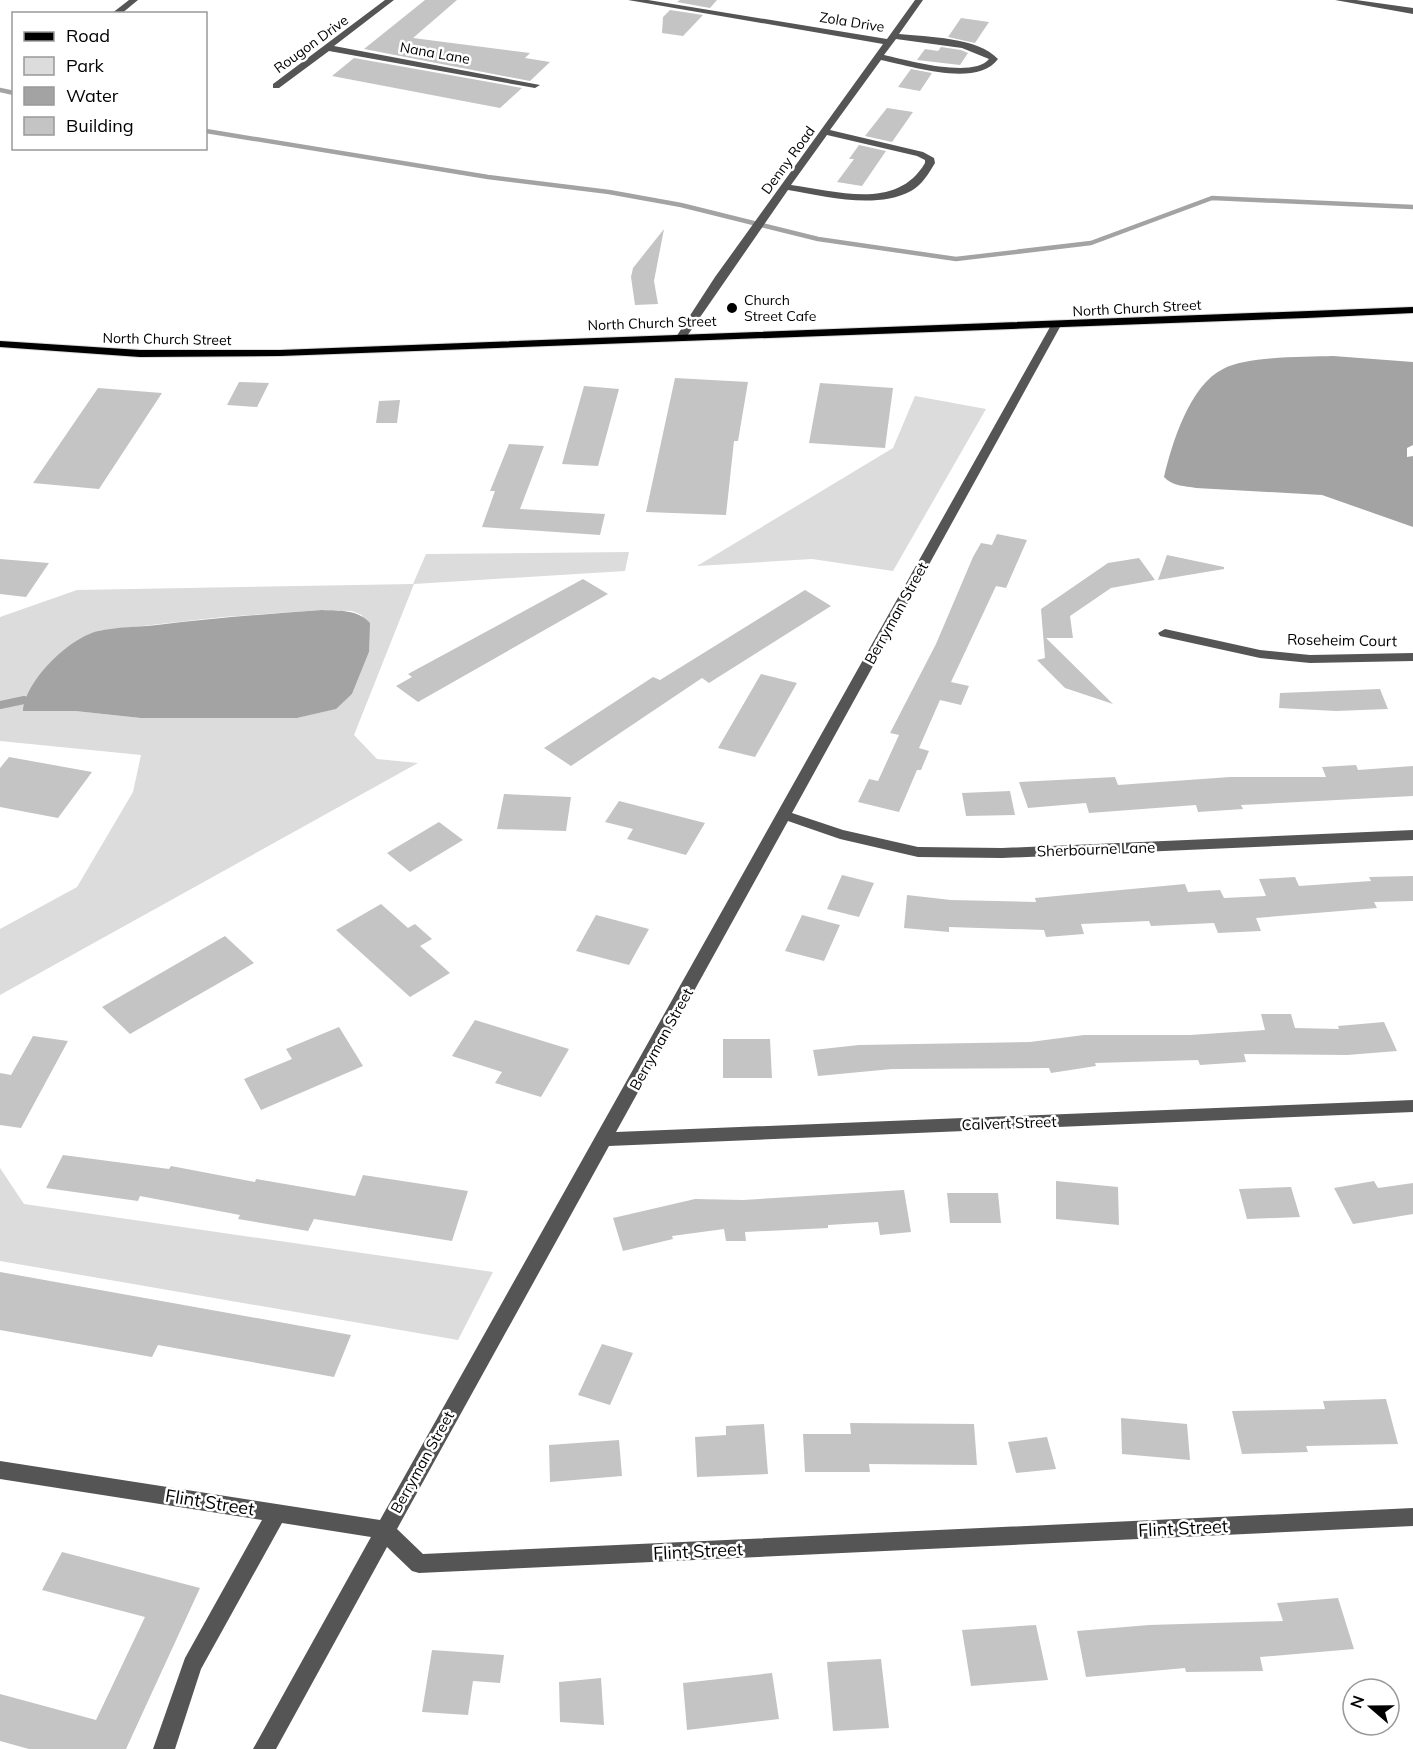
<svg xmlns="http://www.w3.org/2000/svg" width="1413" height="1749" font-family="Mulish,sans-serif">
  <rect width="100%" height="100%" fill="#fff"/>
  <path fill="#dcdcdc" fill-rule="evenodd" d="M915,396L986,409L893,571L812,559L697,566L893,448Z
    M629,552L625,571L414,584L354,735L377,759L418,763L0,995V929L77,887L133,792L141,755L0,741V617L77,590L413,584L426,554ZM322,610L352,611L362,615L369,652L352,694L335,709L297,718H141L75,711H24L97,631L223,617Z
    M0,1168L24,1204L493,1272L458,1340L0,1261Z"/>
  <path fill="#a3a3a3" d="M1333,356L1413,362V445L1407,448V457L1413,456V527L1322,495L1196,488C1185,486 1172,486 1164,477C1172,443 1190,385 1223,369C1247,356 1305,357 1333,356Z
    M322,610C340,611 357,609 370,623L369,652L352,694L336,709L297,718H141L75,711H23C25,681 69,638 98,631C117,627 138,627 157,625C212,618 267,614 322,610Z"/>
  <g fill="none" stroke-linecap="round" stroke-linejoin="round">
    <path stroke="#a3a3a3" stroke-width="4.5" d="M0,90L14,93
      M206,131L488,177L609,192L681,205L818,239L956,259L1091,243L1212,198L1413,207"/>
    <path stroke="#a3a3a3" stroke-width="8" d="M0,705L24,700"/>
  </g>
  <path fill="#c4c4c4" d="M425,0H457L413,38L530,53L525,58L550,62L530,81L364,49Z
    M680,0H717L710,8L677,2Z
    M670,10L703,15L683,36L662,33L663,17Z
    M961,18L989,22L975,43L948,37Z
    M941,47L961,50L968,53L960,65L917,60L925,49L938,51Z
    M354,58L522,88L500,108L332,76Z
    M911,69L932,73L920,91L898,87Z
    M887,108L913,112L892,142L865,136Z
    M859,145L886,151L862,186L837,182L854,159H849Z
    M664,229L654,281L658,304L635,305L631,277L633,268Z
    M675,378L748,382L738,441H734L726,515L646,512Z
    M239,382L269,383L257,407L227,405Z
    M820,383L893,388L885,448L809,443Z
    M584,386L619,389L598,466L562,464Z
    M98,388L162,393L99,489L33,483Z
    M400,400L397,423H376L379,401Z
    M509,444L544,446L520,509L605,514L600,535L482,527L495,491H490Z
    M997,534L1027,540L1006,588L996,586L951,682L969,686L961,705L940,700L919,748L929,751L921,770H917L899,812L858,802L869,779L878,781L899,735L890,733L936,644L973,557L981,543L992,545Z
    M1167,555L1224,567V569L1158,580Z
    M1139,558L1155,580L1111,588L1070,616L1073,638H1046L1113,704L1065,688L1037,660L1045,658L1041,609L1108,563Z
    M0,559L49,563L26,597L0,594Z
    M583,579L608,594L418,702L396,686L412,677L408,674Z
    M805,590L831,606L709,683L702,678L571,766L544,748L653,677L660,680Z
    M761,674L797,683L755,757L718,748Z
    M1380,689L1388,709L1336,711L1279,708L1280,693Z
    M9,757L92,772L58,818L0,807V768Z
    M1356,765L1358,770L1413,766V796L1241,805L1243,809L1198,812L1196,805L1089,813L1086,803L1028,808L1019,782L1115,777L1118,785L1230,777H1326L1322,767Z
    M1010,791L1015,815L966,816L962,793Z
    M504,794L571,797L566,831L497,829Z
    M619,801L705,823L686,855L627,839L633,829L605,822Z
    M439,822L463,840L410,872L387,853Z
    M842,875L874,883L859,917L827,909Z
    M1413,876V901L1374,902L1377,908L1256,918L1261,931L1218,933L1214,923L1151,926L1149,921L1081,924L1084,934L1046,937L1044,930L949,927V932L904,928L907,895L951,900L1036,902L1035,898L1185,884L1188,892L1220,890L1224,898L1266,896L1259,879L1295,877L1299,886L1371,881L1369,877Z
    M381,904L408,928L415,924L432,939L420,946L450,973L410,997L336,930Z
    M596,915L649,929L629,965L576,951Z
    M802,915L840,925L824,961L785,951Z
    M225,936L254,963L130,1034L102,1007Z
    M1261,1014H1291L1295,1028L1339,1029L1338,1026L1384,1022L1397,1051L1347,1055L1244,1054L1246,1062L1200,1065L1198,1060L1095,1063L1096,1066L1051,1073L1049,1068L892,1069L818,1076L813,1050L859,1045L1030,1042L1084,1035H1190L1265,1030Z
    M475,1020L569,1049L541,1097L495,1083L502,1072L452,1056Z
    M339,1027L363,1066L261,1110L244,1079L292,1059L286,1049Z
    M33,1036L68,1041L21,1128L0,1125V1073L11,1075Z
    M723,1039H770L772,1078H723Z
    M63,1155L169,1169L171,1166L255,1182L256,1179L355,1196L363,1175L468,1191L452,1241L314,1219L308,1231L238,1219L240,1215L140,1196L138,1201L46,1188Z
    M1056,1181L1118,1187L1119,1225L1056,1219Z
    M1374,1181L1378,1188L1413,1183V1214L1353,1224L1334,1188Z
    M1291,1187L1300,1217L1247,1219L1239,1189Z
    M904,1190L911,1232L880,1235L878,1222L828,1225V1228L745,1232L746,1241H726L724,1229L672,1236L673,1239L623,1251L613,1218L695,1199L743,1200Z
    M947,1193H998L1001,1223H950Z
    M0,1272L351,1335L334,1377L158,1345L152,1357L0,1330Z
    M602,1344L633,1353L610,1405L578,1395Z
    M1386,1399L1398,1444L1306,1446L1308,1452L1242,1454L1232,1411L1325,1409L1323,1401Z
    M1121,1418L1187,1424L1190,1460L1122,1454Z
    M850,1423L974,1424L977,1465L869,1464L870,1472H805L803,1434H851Z
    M764,1424L768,1474L697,1477L695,1437L726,1435V1426Z
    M1047,1437L1056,1469L1016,1473L1008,1442Z
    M619,1440L622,1476L550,1482L549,1445Z
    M62,1552L200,1588L126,1749H29L0,1741V1694L96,1720L145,1617L42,1590Z
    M1338,1598L1354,1649L1260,1657L1263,1671L1186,1672L1185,1668L1086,1677L1077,1631L1149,1625L1283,1621L1277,1603Z
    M1036,1625L1048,1680L971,1686L962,1630Z
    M432,1650L504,1655L500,1683L473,1681L468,1715L422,1712Z
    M881,1659L889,1728L833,1731L827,1662Z
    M772,1673L779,1719L687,1730L683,1683Z
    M601,1678L604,1725L560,1722L559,1682Z"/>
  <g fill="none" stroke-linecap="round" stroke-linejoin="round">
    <defs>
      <path id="major" d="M1413,307V313L1306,318L280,356L140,357L0,347V341L140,350H280Z"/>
    </defs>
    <use href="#major" stroke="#dbdbdb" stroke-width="2"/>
    <path fill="#555" fill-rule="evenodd" d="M129,0H138L121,14H111Z
      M385,0H394L334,46L540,85L535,88L329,51L279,88H273V84Z
      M628,0H648L887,39L915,0H923L899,34C927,37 978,37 998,59C977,88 911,66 881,60L830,130L923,152L934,158L935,163C929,173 922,185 911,191C875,210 825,196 788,190L685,339L681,340L676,337L715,277L883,44ZM896,39L962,48L989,59C973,79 907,60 884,55ZM827,135L917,156L925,160V163C897,211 837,191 791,185Z
      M1335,0H1356L1413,8V14Z
      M1055,324L1060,327L792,813L843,830L918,847L1002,848L1413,830V840L1002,858L918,857L840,839L788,821L616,1132L1413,1100V1112L609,1146L397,1529L423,1554L1413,1508V1526L419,1573L412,1571L387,1547L276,1749H253L371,1537L282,1523L201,1669L175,1749H153L185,1658L262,1520L0,1479V1461L380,1520L1050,327Z
      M1165,629L1260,650L1310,655L1413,653V661L1310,663L1260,658L1160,636L1158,633Z"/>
    <use href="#major" fill="#000" fill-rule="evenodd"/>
  </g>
  <circle fill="#000" stroke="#fff" stroke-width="2" cx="732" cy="308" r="6"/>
  <g text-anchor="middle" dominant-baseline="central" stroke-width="5" stroke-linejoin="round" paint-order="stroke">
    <g font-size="14" fill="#000" stroke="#fff">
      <text transform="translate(852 22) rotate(9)">Zola Drive</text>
      <text transform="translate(311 44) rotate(-36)">Rougon Drive</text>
      <text transform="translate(435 53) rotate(10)">Nana Lane</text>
      <text transform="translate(788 160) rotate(-54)">Denny Road</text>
      <text transform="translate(1137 308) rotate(-3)">North Church Street</text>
      <text transform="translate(652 323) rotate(-2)">North Church Street</text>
      <text transform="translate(167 339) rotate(1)">North Church Street</text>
    </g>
    <g font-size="14" fill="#000" stroke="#fff" text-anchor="start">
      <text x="744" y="300">Church<tspan x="744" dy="16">Street Cafe</tspan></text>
    </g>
    <g font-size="15" fill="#000" stroke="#fff">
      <text transform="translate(896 613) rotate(-61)">Berryman Street</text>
      <text transform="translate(1342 640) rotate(1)">Roseheim Court</text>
      <text transform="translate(1096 849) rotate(-2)">Sherbourne Lane</text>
      <text transform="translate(661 1039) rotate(-61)">Berryman Street</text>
      <text transform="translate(1009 1123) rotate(-2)">Calvert Street</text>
      <text transform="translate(422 1462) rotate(-61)">Berryman Street</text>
    </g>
    <g font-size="18" fill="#000" stroke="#fff">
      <text transform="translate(210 1502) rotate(9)">Flint Street</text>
      <text transform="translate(1183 1528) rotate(-3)">Flint Street</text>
      <text transform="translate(698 1551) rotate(-3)">Flint Street</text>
    </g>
  </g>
  <rect x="12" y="12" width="195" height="138" fill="#ffffff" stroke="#999999" stroke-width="1.5"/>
  <rect x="24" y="32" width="30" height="9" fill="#000000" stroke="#999999" stroke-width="1.5"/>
  <text x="66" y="42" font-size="18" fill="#000000">Road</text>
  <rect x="24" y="57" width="30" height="18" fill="#dcdcdc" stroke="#999999" stroke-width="1.5"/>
  <text x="66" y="72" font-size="18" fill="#000000">Park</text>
  <rect x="24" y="87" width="30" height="18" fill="#a3a3a3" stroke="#999999" stroke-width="1.5"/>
  <text x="66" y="102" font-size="18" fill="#000000">Water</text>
  <rect x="24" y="117" width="30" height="18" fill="#c4c4c4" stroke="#999999" stroke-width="1.5"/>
  <text x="66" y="132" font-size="18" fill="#000000">Building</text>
  <g transform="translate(1371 1707) rotate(290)"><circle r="28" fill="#ffffff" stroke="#999999" stroke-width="1.5"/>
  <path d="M0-4.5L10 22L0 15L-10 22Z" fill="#000000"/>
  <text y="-9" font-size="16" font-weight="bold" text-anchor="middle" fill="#000000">N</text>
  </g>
</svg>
